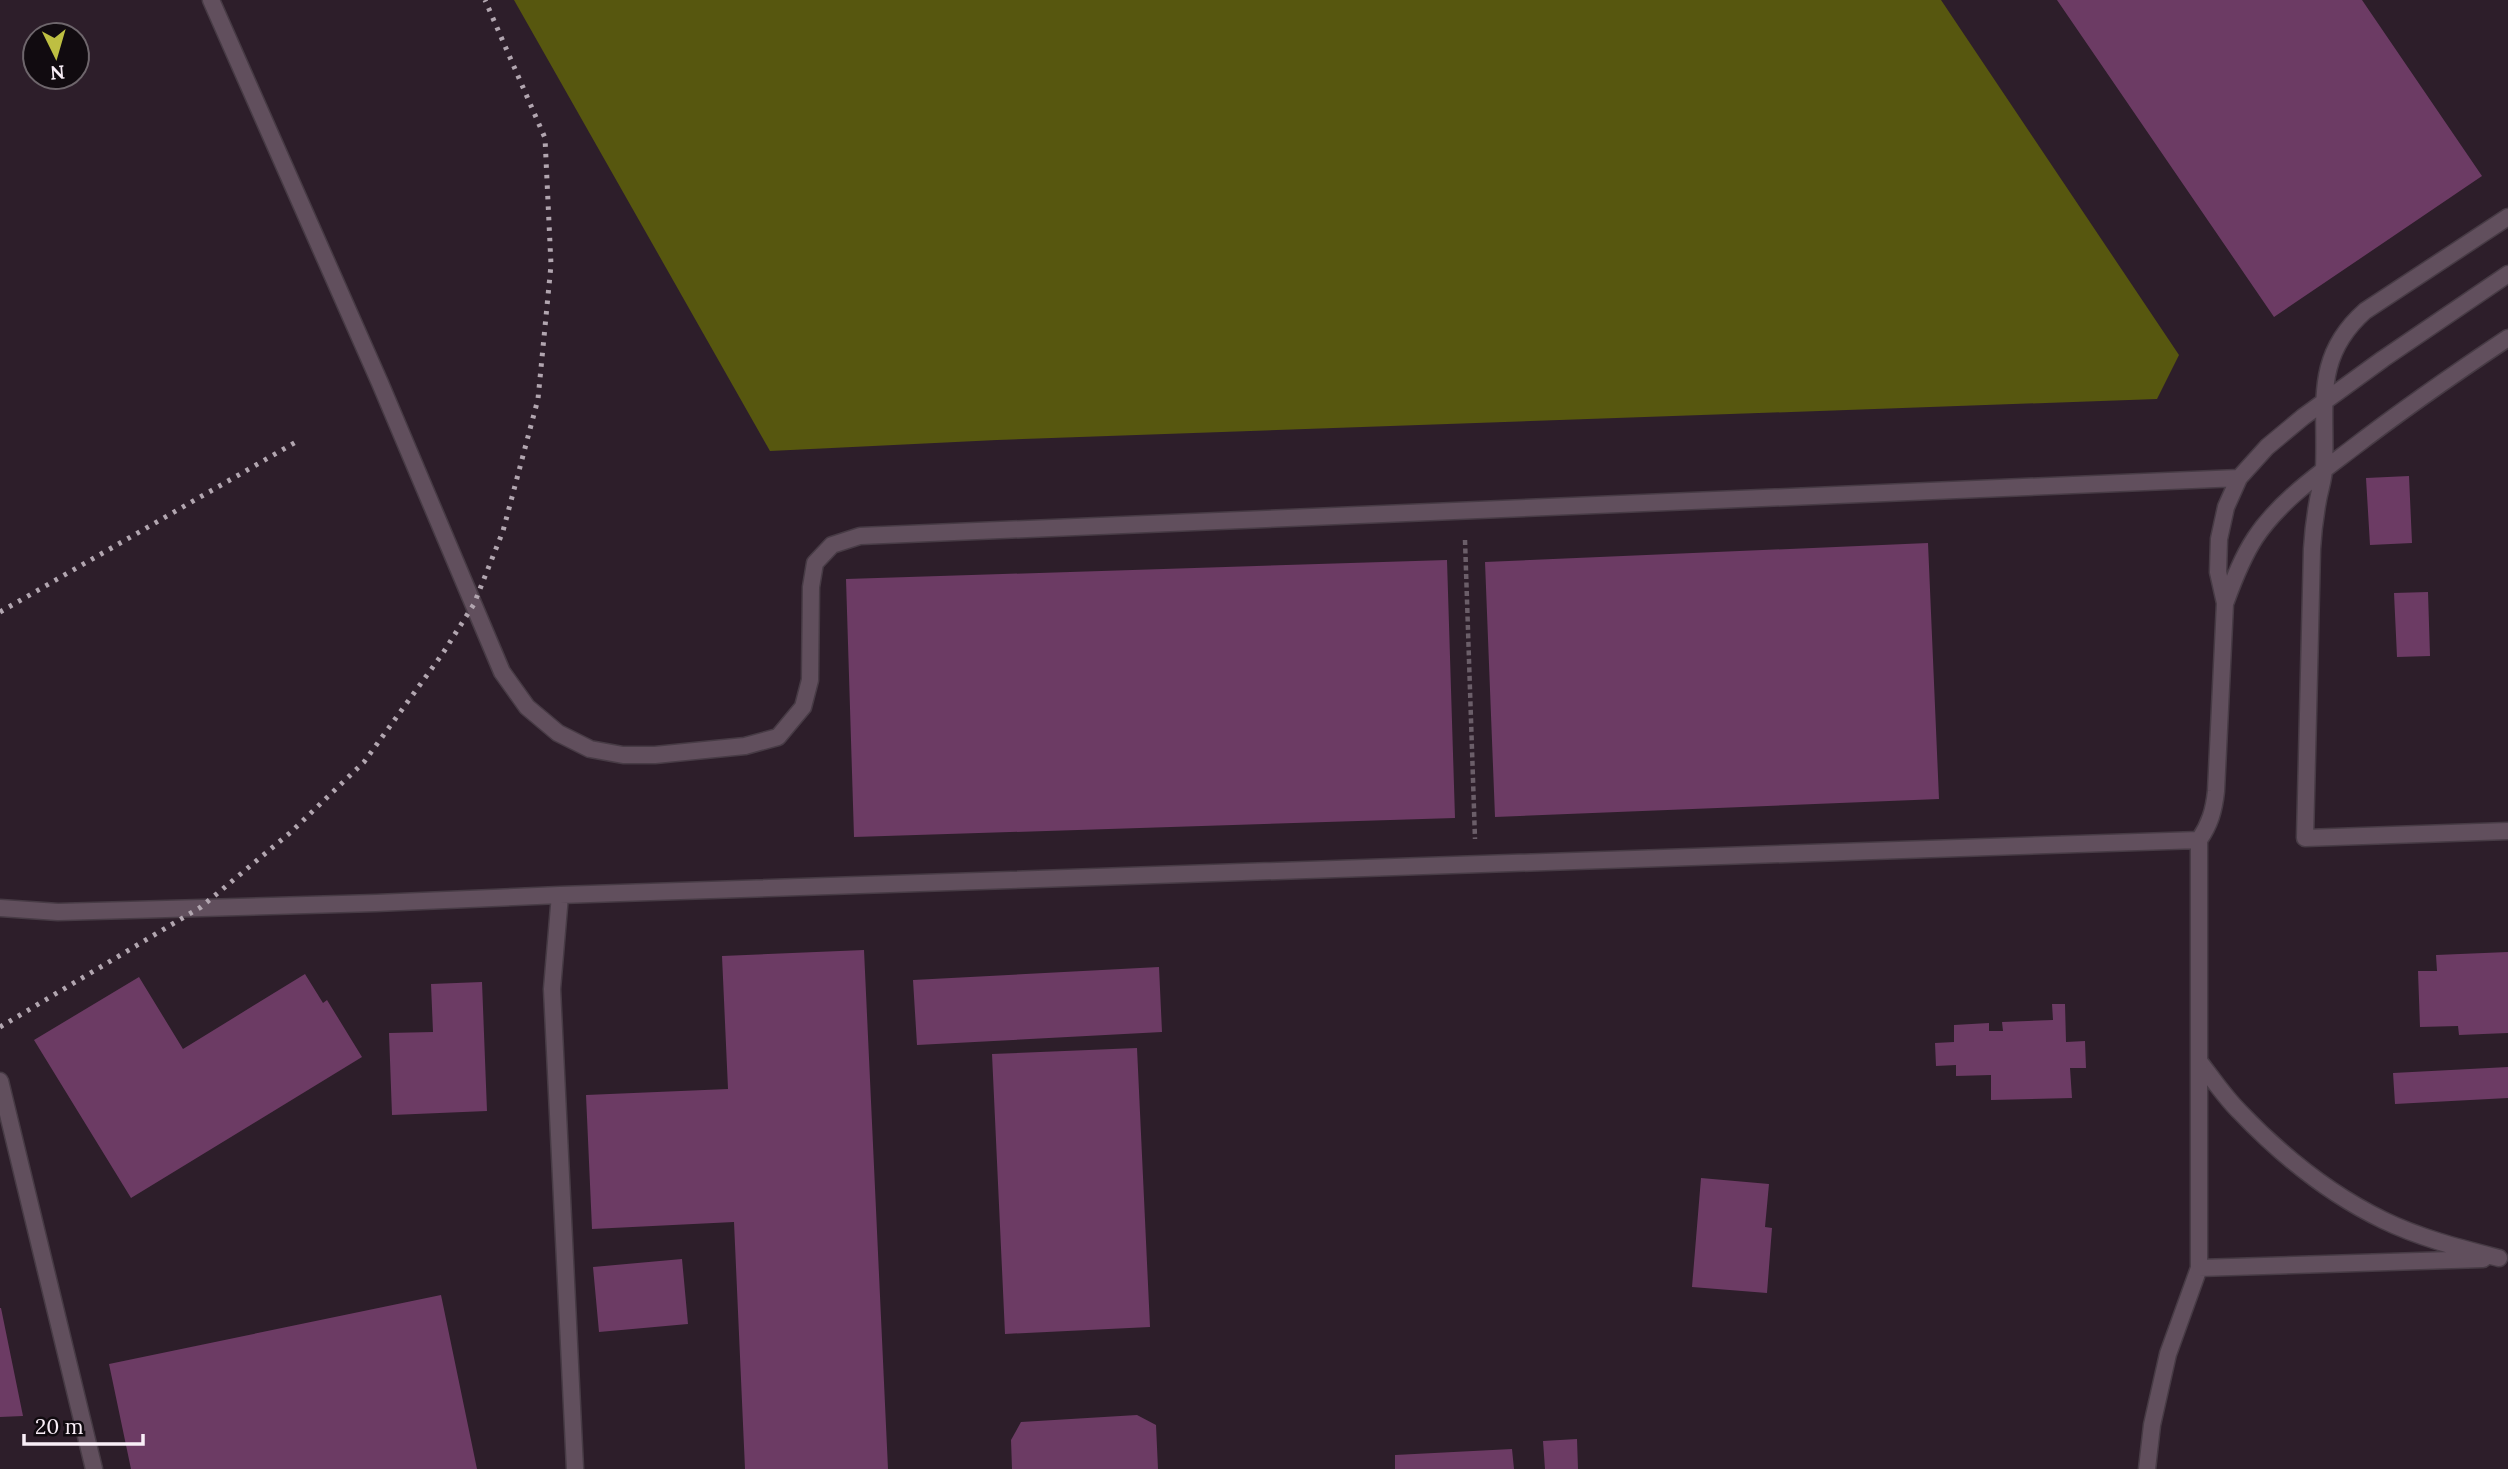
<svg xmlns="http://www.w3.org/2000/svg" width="2508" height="1469" font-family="Lora,serif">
  <rect width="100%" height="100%" fill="#2d1e2a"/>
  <path fill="#57570f" d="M514,0H1941L2179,355L2157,399L997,440L770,451Z"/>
  <path fill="#6c3b64" d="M2057,0H2362L2482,176L2274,317Z
    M2409,476L2412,543L2370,545L2366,478Z
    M1928,543L1939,799L1495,817L1485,562Z
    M1447,560L1455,818L854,837L846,579Z
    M2428,592L2430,656L2397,657L2394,593Z
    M864,950L888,1469H745L734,1222L592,1229L586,1095L728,1089L722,956Z
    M2508,952V1033L2459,1035L2458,1026L2420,1027L2418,971H2437L2436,955Z
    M1159,967L1162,1032L917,1045L913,980Z
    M305,974L323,1003L327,1000L362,1057L131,1198L34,1040L139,977L183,1049Z
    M482,982L487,1111L392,1115L389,1033L433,1032L431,984Z
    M2052,1004H2065L2066,1042L2085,1041L2086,1068H2070L2072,1098L1991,1100V1075L1956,1076V1065L1936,1066L1935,1043L1954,1042V1025L1989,1023V1031H2003L2002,1022L2053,1020Z
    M1137,1048L1150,1327L1005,1334L992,1054Z
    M2508,1067V1098L2395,1104L2393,1073Z
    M1701,1178L1769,1184L1765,1227L1772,1228L1767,1293L1692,1287Z
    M682,1259L688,1324L599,1332L593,1267Z
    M441,1295L477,1469H131L109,1364Z
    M0,1308H1L23,1416L0,1417Z
    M1137,1415L1156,1425L1158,1469H1012L1011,1440L1021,1422Z
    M1577,1439L1578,1469H1545L1543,1441Z
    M1512,1449L1514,1469H1395V1455Z"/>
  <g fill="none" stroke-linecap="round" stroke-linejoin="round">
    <defs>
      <path id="service" d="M211,0L380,383L502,672L527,707L558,733L590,749L623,755H655L745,746L778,737L803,707L810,680L811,587L815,563L832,545L860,536L2239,478
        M2508,217L2365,311C2312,358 2327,406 2324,468C2324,478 2320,489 2318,500C2315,516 2313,532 2312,549L2305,838L2508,831
        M2226,601C2234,579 2242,558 2255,538C2278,503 2317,475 2350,450C2401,411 2454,374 2508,338
        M560,895L552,989L575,1469
        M0,908L58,912L376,903L560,895L2199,840
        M2199,1061C2212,1078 2224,1096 2239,1111C2280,1154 2329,1194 2383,1220C2420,1238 2460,1248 2499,1258
        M0,1081L94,1469
        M2199,1268L2483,1259
        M2147,1469L2152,1425L2168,1354L2199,1268V840C2210,824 2214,810 2216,791L2225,603L2218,572L2219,539L2226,507L2239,478L2267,447L2303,417L2383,359L2508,274"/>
    </defs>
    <use href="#service" stroke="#473b45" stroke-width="19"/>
    <path stroke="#6b5e69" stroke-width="4.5" stroke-dasharray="5 3.5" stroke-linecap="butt" d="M1465,540L1475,839"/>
    <use href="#service" stroke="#614f5d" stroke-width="16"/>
    <path stroke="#b2a6b0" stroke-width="5" stroke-dasharray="3.5 7" stroke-linecap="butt" d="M0,612L296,442
      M0,1027L201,907L291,832L364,762L443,653L474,604L503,531L538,399L551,265L545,138L485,0"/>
  </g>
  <g transform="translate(56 56) rotate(175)"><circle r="33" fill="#110b10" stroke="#6e666c" stroke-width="2"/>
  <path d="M0-5L12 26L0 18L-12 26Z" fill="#bebf42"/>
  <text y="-10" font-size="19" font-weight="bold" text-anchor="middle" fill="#f9eef7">N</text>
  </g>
  <path d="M24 1434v10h119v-10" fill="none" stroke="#f9eef7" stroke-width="3.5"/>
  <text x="35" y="1434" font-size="21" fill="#f9eef7" stroke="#110b10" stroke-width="5" paint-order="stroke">20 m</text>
</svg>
